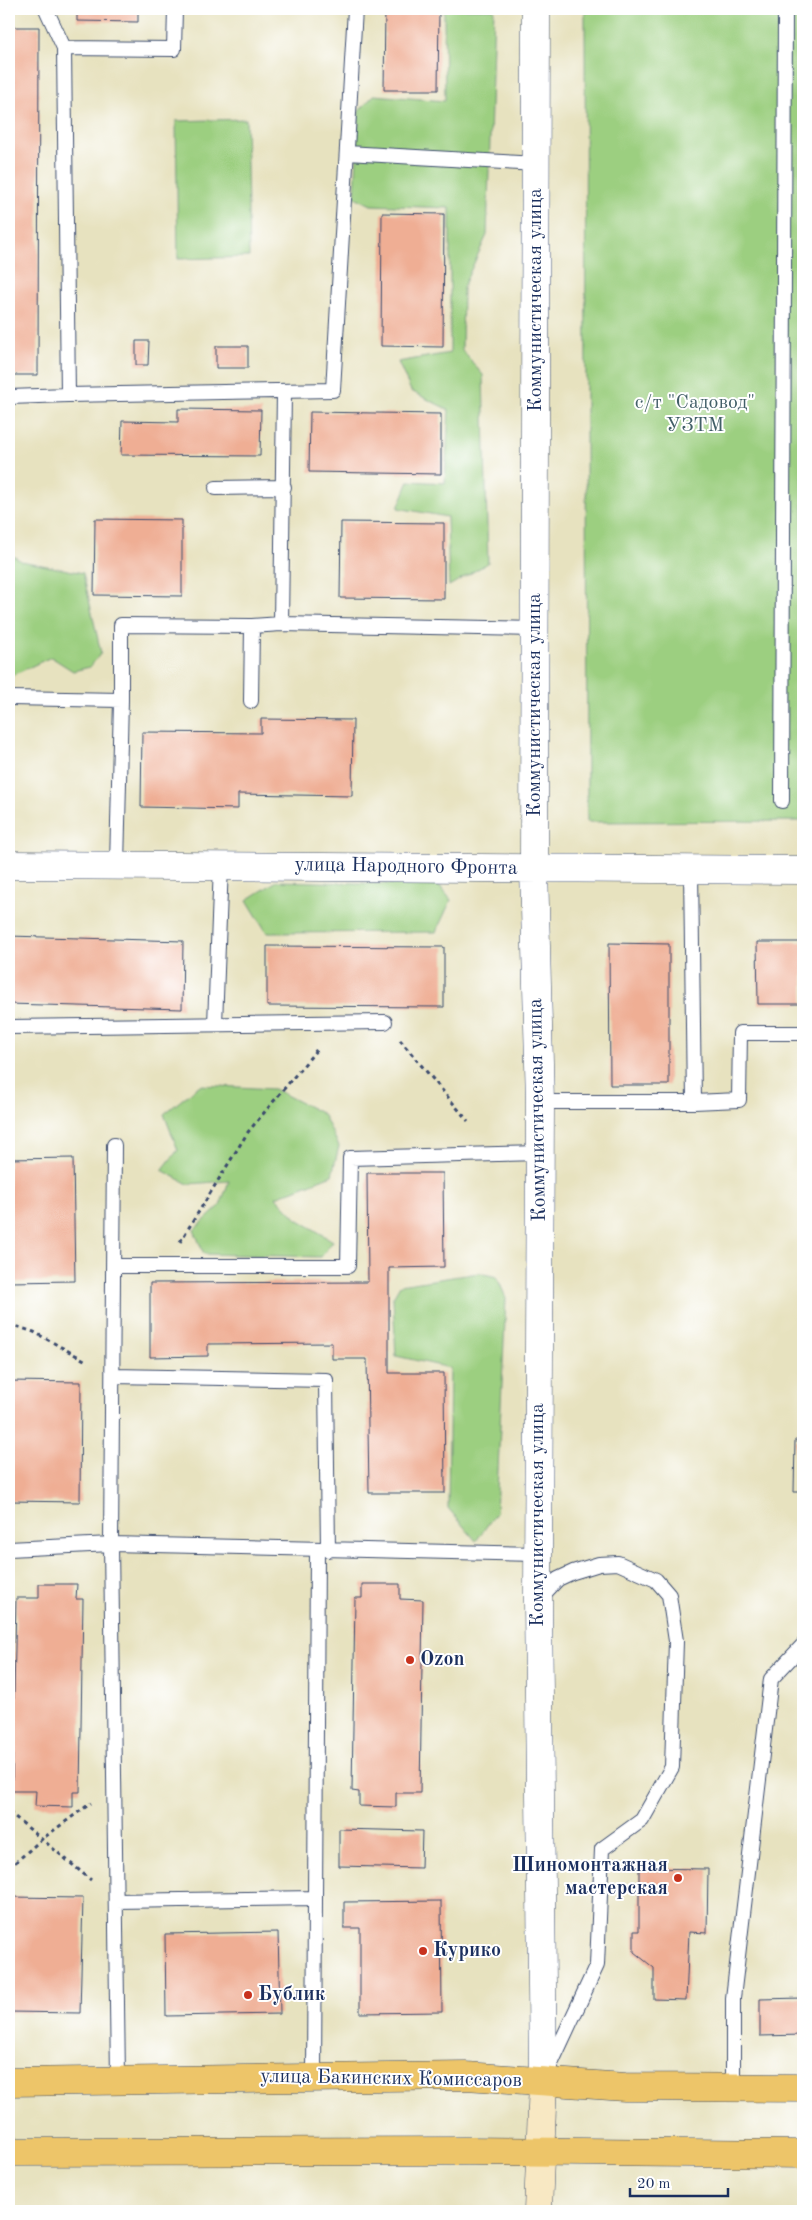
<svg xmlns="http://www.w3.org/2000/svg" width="812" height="2220" font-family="'Old Standard TT',serif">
  <rect width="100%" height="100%" fill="#fff"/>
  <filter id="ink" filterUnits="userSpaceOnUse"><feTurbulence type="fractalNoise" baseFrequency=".02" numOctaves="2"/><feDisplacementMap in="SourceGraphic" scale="10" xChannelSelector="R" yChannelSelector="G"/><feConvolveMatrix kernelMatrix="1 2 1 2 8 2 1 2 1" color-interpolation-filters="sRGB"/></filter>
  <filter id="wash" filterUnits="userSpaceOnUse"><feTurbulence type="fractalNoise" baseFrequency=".0096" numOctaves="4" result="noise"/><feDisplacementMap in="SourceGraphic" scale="20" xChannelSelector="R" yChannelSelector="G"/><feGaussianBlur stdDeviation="1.12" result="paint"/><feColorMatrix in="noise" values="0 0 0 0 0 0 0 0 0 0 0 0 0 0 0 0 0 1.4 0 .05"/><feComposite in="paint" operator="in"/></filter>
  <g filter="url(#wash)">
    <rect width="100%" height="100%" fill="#e7e2bf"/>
    <path fill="#9ccf80" stroke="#5c7f6f" d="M444,9H494L487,235L463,287L462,350L483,375L488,563L449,586L447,517L398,508L409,481L445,483L449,410L411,391L398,362L450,353V208L371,205L355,197L359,111L374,95L445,101Z
      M585,9H803V821L587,822Z
      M246,119L249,257L178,259L176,121Z
      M9,553L21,561L83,573L101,653L90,667L73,671L51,657L9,677Z
      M277,881L439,885L451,900L436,932L267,933L247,900Z
      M200,1085L274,1089L323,1114L339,1146L332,1175L276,1197L297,1219L333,1241L321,1257L204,1254L194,1230L220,1206L229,1181L188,1184L162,1170L178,1150L164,1114Z
      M479,1273L497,1277L506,1298L496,1513L476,1541L448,1508L450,1368L396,1356L393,1297L400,1285Z"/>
    <g id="blocks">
      <path fill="#efae94" d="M77,9H138V22L77,21Z
        M385,9H439L438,90H384Z
        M9,27H39L38,375H9Z
        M382,213L444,214L443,347L381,346Z
        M136,341H149L148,365H136Z
        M216,346H248V368H216Z
        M178,409L261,410L260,456L121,455L122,421L178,422Z
        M310,412L441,414V474L309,472Z
        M95,519L182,520V596L94,595Z
        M341,522L444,523V599L340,598Z
        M261,719L353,720L352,796L238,794V809L141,807L142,732L261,733Z
        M9,936L183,941L182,1009L9,1004Z
        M757,942H803V1004H758Z
        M609,943L669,944V1085H610Z
        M267,946L444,947V1007L267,1006Z
        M73,1158L75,1281L9,1282V1159Z
        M367,1173H443L444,1267L389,1268V1373H444L445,1493H369L367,1359H332V1343L208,1344V1356L150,1357V1283L368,1282Z
        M9,1381L81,1382L80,1502L9,1501Z
        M795,1440H803V1492H794Z
        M39,1584H77L76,1599H83L80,1792H73V1807L35,1806L36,1791H12L16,1598H39Z
        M362,1584H400V1599L423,1600L420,1793H396V1807L359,1806V1792L352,1791L355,1598H362Z
        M339,1829L422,1831L421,1868L339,1866Z
        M639,1868L708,1869L707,1933L689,1932L686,2000L654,1999V1968L634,1952V1931H639Z
        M9,1897L83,1898L80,2013L9,2012Z
        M441,1901L442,2012L360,2013V1928H344V1902Z
        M278,1932L280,2014L166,2016L165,1934Z
        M803,1998V2035L760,2036V1999Z"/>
    </g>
  </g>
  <g filter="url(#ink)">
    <use href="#blocks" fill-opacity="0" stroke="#3a4a6d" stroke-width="1"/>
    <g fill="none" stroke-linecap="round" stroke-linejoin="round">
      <defs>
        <path id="lane" d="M64,48L174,49L175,9
          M347,153L536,164
          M284,391L281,624L535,629
          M68,395L333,390L355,9
          M9,397L68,395L64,48L46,9
          M216,488L284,487
          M252,626L281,624
          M9,698L121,700V625L252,626L251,701
          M782,801L785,9
          M117,865L121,700
          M215,1024L221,865
          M9,1027L385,1022
          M540,1102H694L691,870
          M694,1102L739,1100L740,1033H803
          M114,1145L111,1544L118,2079
          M114,1266H348L350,1158L539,1153
          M113,1376L326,1380L328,1550
          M9,1549L111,1544L538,1554
          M540,1598L558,1579L573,1572L599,1564L618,1563L656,1580L669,1595L676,1641L672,1767L642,1820L602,1849L597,1965L549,2068
          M116,1901L315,1898
          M314,2077L317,1549
          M733,2089V1998L771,1679L803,1645"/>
        <path id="street" d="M536,9L534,868L540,1102L538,1600L543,2081
          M9,865L803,870"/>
        <path id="secondary" d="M538,2211L543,2081"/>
        <path id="primary" d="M9,2082L466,2076L625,2087L803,2088
          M9,2152L467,2151L803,2154"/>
      </defs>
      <use href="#lane" stroke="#3a4a6d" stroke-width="16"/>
      <use href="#street" stroke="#3a4a6d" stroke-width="29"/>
      <use href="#secondary" stroke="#3a4a6d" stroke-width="29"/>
      <use href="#primary" stroke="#3a4a6d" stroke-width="29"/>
      <path stroke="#3a4a6d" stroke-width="3" stroke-dasharray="4 4" stroke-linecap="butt" d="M400,1040L468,1121
        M180,1242L248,1132L318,1048
        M9,1324L34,1332L88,1362
        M9,1812L91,1880
        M9,1868L42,1839L91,1803"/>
      <use href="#lane" stroke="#fff" stroke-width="14"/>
      <use href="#street" stroke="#fff" stroke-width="28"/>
      <use href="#secondary" stroke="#f8e8c3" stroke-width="28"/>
      <use href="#primary" stroke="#edc569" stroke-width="28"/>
    </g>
  </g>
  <g fill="#c8321e" stroke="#fff" stroke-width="2">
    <circle cx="410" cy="1660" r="5"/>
    <circle cx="678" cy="1878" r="5"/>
    <circle cx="423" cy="1951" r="5"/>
    <circle cx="248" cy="1995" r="5"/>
  </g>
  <g text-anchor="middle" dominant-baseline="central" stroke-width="4" stroke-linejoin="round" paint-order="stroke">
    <g font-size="20" fill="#1b2f5e" stroke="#fff">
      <text transform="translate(536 300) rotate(-90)">Коммунистическая улица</text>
      <text transform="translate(535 705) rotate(-90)">Коммунистическая улица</text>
      <text transform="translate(406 867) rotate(1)">улица Народного Фронта</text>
      <text transform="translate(538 1110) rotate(-91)">Коммунистическая улица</text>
      <text transform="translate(538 1515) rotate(-90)">Коммунистическая улица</text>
      <text transform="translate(391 2079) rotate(1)">улица Бакинских Комиссаров</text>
    </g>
    <g font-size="20" fill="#425f68" stroke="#fff">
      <text x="695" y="403">с/т "Садовод"<tspan x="695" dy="23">УЗТМ</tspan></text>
    </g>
    <g font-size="20" font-weight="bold" fill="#1b2f5e" stroke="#fff" text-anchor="start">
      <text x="420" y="1660">Ozon</text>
      <text x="668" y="1866" text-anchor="end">Шиномонтажная<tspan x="668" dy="23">мастерская</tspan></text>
      <text x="433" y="1951">Курико</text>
      <text x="258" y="1995">Бублик</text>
    </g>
  </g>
  <rect width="812" height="2220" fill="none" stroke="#fff" stroke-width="30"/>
  <path d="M630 2188v8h98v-8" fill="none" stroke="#1b2f5e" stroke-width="2.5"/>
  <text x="637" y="2188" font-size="15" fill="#1b2f5e" stroke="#ffffff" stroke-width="4" paint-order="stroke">20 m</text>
</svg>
